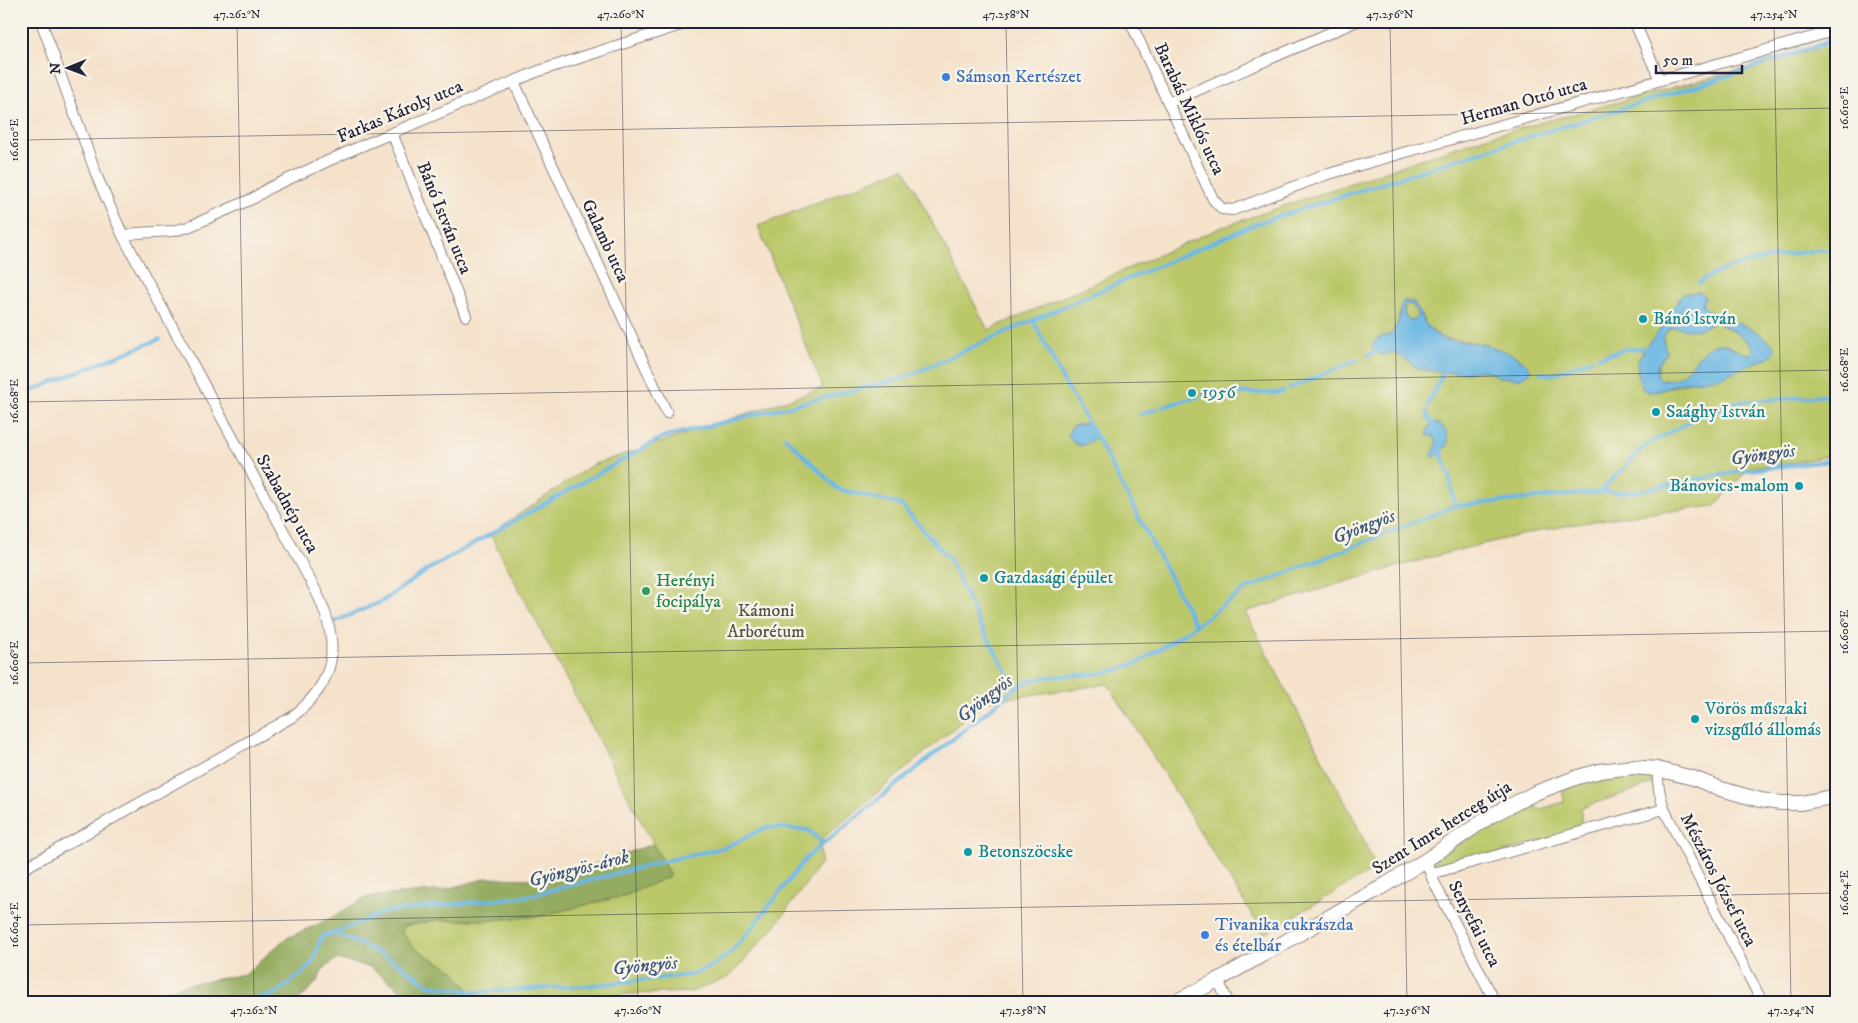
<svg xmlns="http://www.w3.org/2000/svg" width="1858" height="1023" font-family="'IM FELL DW Pica',serif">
  <rect width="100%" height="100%" fill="#f7f3e8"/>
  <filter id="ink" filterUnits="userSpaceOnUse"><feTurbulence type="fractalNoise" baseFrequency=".02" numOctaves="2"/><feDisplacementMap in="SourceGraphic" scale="10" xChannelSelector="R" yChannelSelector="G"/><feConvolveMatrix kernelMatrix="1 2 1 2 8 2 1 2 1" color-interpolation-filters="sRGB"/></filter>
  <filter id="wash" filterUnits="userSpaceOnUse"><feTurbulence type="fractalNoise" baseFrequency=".0096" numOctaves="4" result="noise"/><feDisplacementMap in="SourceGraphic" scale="20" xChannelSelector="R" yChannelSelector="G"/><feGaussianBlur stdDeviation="1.12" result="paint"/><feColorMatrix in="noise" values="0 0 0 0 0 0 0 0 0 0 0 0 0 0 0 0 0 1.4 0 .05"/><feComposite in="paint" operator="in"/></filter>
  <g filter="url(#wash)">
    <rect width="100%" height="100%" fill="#f5e2cb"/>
    <path fill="#bbc86b" stroke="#6e7553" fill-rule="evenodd" d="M1837,44V457L1833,455L1791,463L1750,467L1715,506C1675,511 1634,514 1594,521C1476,540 1360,578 1245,612L1357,825L1376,868L1264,934L1108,684L986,701L820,841L821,863L775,926L729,977L691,992L627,994L545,1002H479L453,970L415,949L402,933V926L439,920H491L540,916L582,905L670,876L490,534L592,465L823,388L758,226L904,168L988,330L1222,227L1483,138ZM1705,297L1702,304C1709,313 1721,320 1733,321L1770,357L1659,391L1643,389C1631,358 1642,354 1660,331C1663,326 1665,318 1669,314C1674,308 1696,301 1705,297ZM1404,301L1414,302L1426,326L1442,338L1479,343L1531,371L1519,379L1499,377L1484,370L1470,372L1418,369L1401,356L1392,353L1381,355L1374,352L1372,345C1380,333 1388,339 1394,330C1402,319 1397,311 1404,301Z
      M1407,304L1413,305L1418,317L1413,321C1405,319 1403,314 1405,305Z
      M1715,322C1728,328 1746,337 1754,349L1751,354C1738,355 1728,341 1715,345C1693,352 1691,382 1662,380L1657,375L1658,365L1666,353L1663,337L1670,328L1679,326L1689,330Z
      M1607,775H1652V784L1581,808V829L1437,872L1430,862L1534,799L1538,810L1564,802L1562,787Z"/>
    <path fill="#94ac5f" stroke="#5b674d" d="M653,844L670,876L627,895L540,916L491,920H439L403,926L402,933L415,949L453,970L479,1002H417L370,967L337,959L323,969L318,980L307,993L295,1002H129L185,985L245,974L285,939L329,919L367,897L444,890L487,878L538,879L587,867Z"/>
    <path fill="#6bb7e4" stroke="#466c90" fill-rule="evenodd" d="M1700,292L1705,297L1702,304C1714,320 1735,320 1752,329C1760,333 1767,340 1774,346L1775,351L1770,357L1721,377L1680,383L1659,391L1649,392L1643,389L1639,380L1637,362L1647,345L1660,330L1670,313L1683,294ZM1715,322C1728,327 1746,337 1754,349L1751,354C1738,355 1728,340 1715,345C1693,352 1691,382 1662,380L1657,375L1658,365L1666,353L1663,337L1670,328C1680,326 1681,329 1690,330C1699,330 1708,326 1715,322Z
      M1404,301L1414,302C1422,316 1426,331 1442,338C1452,343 1466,341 1477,343C1492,346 1526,356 1531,371L1520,379L1499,377L1484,370L1470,372H1442L1418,369L1401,356L1392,353L1381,355L1374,352L1372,345C1380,333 1388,339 1394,330C1402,319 1397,310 1404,301ZM1407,304L1413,305L1418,317L1413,321C1405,319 1400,310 1407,304Z
      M1432,422C1445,424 1448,433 1448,445L1434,458L1432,456L1437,443L1433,436H1427L1428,429Z
      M1088,423L1096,436C1085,447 1077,450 1068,435L1072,426Z"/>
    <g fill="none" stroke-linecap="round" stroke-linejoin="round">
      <path stroke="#6bb7e4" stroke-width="4" d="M1699,283C1724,262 1803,251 1837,249
        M1033,320L1064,382L1096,436L1195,625
        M1368,355L1378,351
        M1598,357L1627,349L1650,348
        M1540,373L1551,375L1592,359
        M1290,388L1357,360
        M21,395L160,339
        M1203,395L1209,393H1277L1284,391
        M1428,406L1429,401L1441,378L1444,367
        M1162,407L1197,397
        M1427,412L1428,417L1434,425
        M1140,414L1156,409
        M785,437L838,489L901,505L950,560L979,623L1016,688
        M1441,448V453L1446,467
        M1447,470L1450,478
        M1450,481L1455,506
        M1600,492L1645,446L1704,414L1736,402L1837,395
        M336,621L381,602L429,569L663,437L904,378L1033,320L1258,223L1490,149L1719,79L1837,39
        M334,933L385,912L528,896L653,864L726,847L767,827L808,830L823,843
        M187,1002L202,1000L222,1002
        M244,1002L275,994L304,972L314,960L319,942L324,935L334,933L358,943L396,962L429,985L477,992L583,986L691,975L711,967L731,952L748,933L807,857L1016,688L1029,681L1047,677L1106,673L1138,663L1189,630L1246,589L1455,506L1600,492H1632L1741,471L1837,460"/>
    </g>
  </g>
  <g filter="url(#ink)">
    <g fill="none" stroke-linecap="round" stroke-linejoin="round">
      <defs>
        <path id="minor" d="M1130,21L1213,199L1222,209L1233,210L1325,175L1837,30
          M1634,21L1660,80
          M514,82L667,413
          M1168,103L1357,21
          M392,133L466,316
          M123,236L137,233L173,231L188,227L254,198L269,188L352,150L536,72L693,21
          M1657,769L1659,790L1664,809L1762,1002
          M1426,860L1432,878L1495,1002
          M21,870L292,717C338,681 341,643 316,591L123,236L98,179L41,21
          M1432,878L1437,872L1664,809
          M1218,980L1228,1002"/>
        <path id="secondary" d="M1175,1002L1218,980L1380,888L1426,860L1492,815L1535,793L1578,777L1600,771L1632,767L1657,769L1693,778L1721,789L1760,800L1781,803H1801L1837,796"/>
      </defs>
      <use href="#minor" stroke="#8c8283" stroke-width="12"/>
      <use href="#secondary" stroke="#8c8283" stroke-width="16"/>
      <use href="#minor" stroke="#fff" stroke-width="10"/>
      <use href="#secondary" stroke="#fff" stroke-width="14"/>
    </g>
  </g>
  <path fill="none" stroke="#22223b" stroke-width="1" stroke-opacity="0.45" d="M237,21L254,1002M621,21L638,1002M1006,21L1023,1002M1390,21L1407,1002M1774,21L1791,1002M21,140L1837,108M21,402L1837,370M21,663L1837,631M21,925L1837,893"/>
  <g fill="#3f7fe0" stroke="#f7f3e8" stroke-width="2">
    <circle cx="946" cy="77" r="5"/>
    <circle cx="1205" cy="935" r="5"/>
  </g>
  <g fill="#0f9aa8" stroke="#f7f3e8" stroke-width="2">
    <circle cx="1643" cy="319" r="5"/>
    <circle cx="1192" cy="393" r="5"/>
    <circle cx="1656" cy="412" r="5"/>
    <circle cx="1799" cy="486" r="5"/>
    <circle cx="984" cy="578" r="5"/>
    <circle cx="1695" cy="719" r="5"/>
    <circle cx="968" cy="852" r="5"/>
  </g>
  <circle fill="#2e9e5b" stroke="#f7f3e8" stroke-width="2" cx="646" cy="591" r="5"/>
  <g text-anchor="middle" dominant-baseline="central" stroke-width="5" stroke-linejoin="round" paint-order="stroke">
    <g font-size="18" fill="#366cbe" stroke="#f7f3e8" text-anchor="start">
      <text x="956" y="77">Sámson Kertészet</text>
      <text x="1215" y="925">Tivanika cukrászda<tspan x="1215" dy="21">és ételbár</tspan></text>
    </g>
    <g font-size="18" fill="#22223b" stroke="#f7f3e8">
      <text transform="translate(1524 102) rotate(-16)">Herman Ottó utca</text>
      <text transform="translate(1189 109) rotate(65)">Barabás Miklós utca</text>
      <text transform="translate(400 112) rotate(-23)">Farkas Károly utca</text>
      <text transform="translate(444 218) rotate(68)">Bánó István utca</text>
      <text transform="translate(605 241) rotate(65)">Galamb utca</text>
      <text transform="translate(287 504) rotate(61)">Szabadnép utca</text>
      <text transform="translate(1442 828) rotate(-32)">Szent Imre herceg útja</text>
      <text transform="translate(1718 880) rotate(63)">Mészáros József utca</text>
      <text transform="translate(1474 924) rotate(63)">Senyefai utca</text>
    </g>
    <g font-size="18" fill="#0d838f" stroke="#f7f3e8" text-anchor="start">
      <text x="1653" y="319">Bánó lstván</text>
      <text x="1202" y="393">1956</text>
      <text x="1666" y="412">Saághy István</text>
      <text x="1789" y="486" text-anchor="end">Bánovics-malom</text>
      <text x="994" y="578">Gazdasági épület</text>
      <text x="1705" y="709">Vörös műszaki<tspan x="1705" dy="21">vizsgűló állomás</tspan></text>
      <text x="978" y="852">Betonszöcske</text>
    </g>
    <g font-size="18" fill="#27864d" stroke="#f7f3e8" text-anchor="start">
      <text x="656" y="581">Herényi<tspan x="656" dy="21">focipálya</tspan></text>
    </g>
    <g font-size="18" fill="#505449" stroke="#f7f3e8">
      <text x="766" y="611">Kámoni<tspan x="766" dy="21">Arborétum</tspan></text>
    </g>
    <g font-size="19" font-style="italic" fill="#3c5676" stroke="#f7f3e8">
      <text transform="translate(1763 455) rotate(-8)">Gyöngyös</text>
      <text transform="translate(1364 527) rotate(-21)">Gyöngyös</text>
      <text transform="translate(985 699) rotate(-38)">Gyöngyös</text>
      <text transform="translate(579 869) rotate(-14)">Gyöngyös-árok</text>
      <text transform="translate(645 966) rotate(-6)">Gyöngyös</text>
    </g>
  </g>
  <rect width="1858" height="1023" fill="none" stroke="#f7f3e8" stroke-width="55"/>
  <g transform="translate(68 68) rotate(269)" stroke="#f7f3e8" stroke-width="4" paint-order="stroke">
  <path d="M0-4L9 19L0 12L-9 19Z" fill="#22223b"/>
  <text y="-8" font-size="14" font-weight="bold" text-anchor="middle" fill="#22223b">N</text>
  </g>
  <path d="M1656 65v8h86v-8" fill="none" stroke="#22223b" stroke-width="2.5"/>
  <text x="1663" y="65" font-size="15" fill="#22223b" stroke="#f7f3e8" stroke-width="4" paint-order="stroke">50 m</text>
  <rect x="28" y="28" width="1802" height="968" fill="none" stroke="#22223b" stroke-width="2"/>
  <g font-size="12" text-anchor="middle" fill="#22223b">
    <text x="237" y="18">47.262°N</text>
    <text x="621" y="18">47.260°N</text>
    <text x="1006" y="18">47.258°N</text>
    <text x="1390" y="18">47.256°N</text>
    <text x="1774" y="18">47.254°N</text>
    <text transform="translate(1844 108) rotate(-90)" y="4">16.610°E</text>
    <text transform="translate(14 140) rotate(-90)" y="4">16.610°E</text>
    <text transform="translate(1844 370) rotate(-90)" y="4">16.608°E</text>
    <text transform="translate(14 401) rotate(-90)" y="4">16.608°E</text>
    <text transform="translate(1844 632) rotate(-90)" y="4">16.606°E</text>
    <text transform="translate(14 663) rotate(-90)" y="4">16.606°E</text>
    <text transform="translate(1844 893) rotate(-90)" y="4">16.604°E</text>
    <text transform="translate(14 925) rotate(-90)" y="4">16.604°E</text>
    <text x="254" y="1014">47.262°N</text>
    <text x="638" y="1014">47.260°N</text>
    <text x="1023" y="1014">47.258°N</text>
    <text x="1407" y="1014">47.256°N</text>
    <text x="1791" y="1014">47.254°N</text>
  </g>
</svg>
